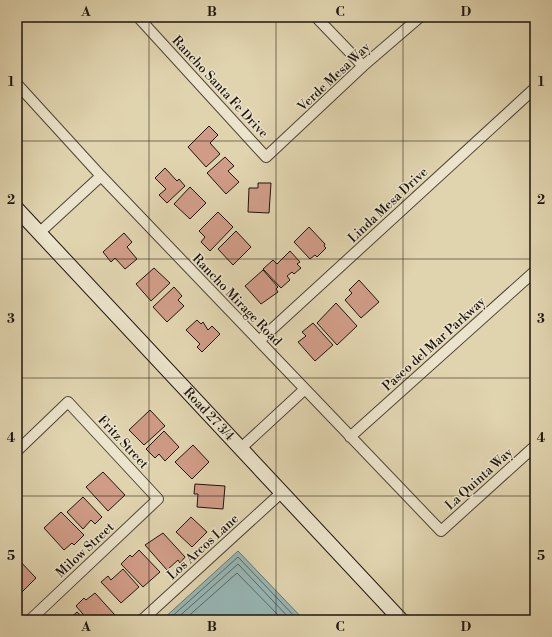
<svg xmlns="http://www.w3.org/2000/svg" width="552" height="637" font-family="'Libre Bodoni',serif">
  <rect width="100%" height="100%" fill="#e0d4af"/>
  <filter id="stains"><feTurbulence type="fractalNoise" baseFrequency=".005" numOctaves="4"/><feColorMatrix values="0 0 0 0 .2 0 0 0 0 .09 0 0 0 0 .02 0 0 0 .5 -.17"/></filter>
  <radialGradient id="worn" r=".72"><stop offset=".6" stop-color="#630" stop-opacity="0"/><stop offset="1" stop-color="#630" stop-opacity=".3"/></radialGradient>
  <path fill="#97b6b5" stroke="#667671" d="M238,551L304,620H162Z"/>
  <g fill="none" stroke-linecap="round" stroke-linejoin="round">
    <path stroke="#5a6660" stroke-width="1" d="M168,620L238,557L298,620
      M175,620L238,564L291,620
      M184,620L237,573L283,620"/>
  </g>
  <path fill="#d09c87" stroke="#1d150c" d="M209,126L218,135L210,143L220,154L206,167L188,147Z
    M225,157L234,166L228,171L239,182L226,194L207,173Z
    M165,168L177,181L179,179L185,186L167,203L159,195L166,189L155,178Z
    M258,183H271L269,213L248,212L249,188H258Z
    M190,187L206,203L190,219L174,204Z
    M218,212L233,227L210,251L201,242L205,237L199,231Z
    M309,227L325,244L324,246L326,248L317,257L315,255L310,259L294,242Z
    M236,231L251,247L233,265L218,249Z
    M124,233L132,242L127,247L137,259L125,269L115,258L111,262L103,252Z
    M290,251L300,262L297,264L301,268L294,274L292,272L287,276L290,280L281,288L263,269L273,260L277,264Z
    M154,268L170,283L151,301L136,284Z
    M263,270L278,287L276,289L278,292L261,304L245,286Z
    M359,280L379,302L361,318L345,300L352,293L349,290Z
    M174,287L182,296L178,300L184,306L167,322L153,307Z
    M336,303L357,326L337,345L317,323Z
    M197,320L201,324L203,322L208,330L212,326L220,334L202,352L197,347L200,344L186,330Z
    M313,323L333,345L315,361L298,342L306,336L302,332Z
    M150,410L165,426L144,445L129,430Z
    M164,431L179,447L165,461L159,454L155,458L146,449Z
    M193,445L209,462L192,479L175,462Z
    M103,472L125,495L108,511L86,487Z
    M195,484L225,486L223,509L197,507L198,494H194Z
    M83,497L102,517L95,524L91,520L83,529L67,512Z
    M61,512L84,535L74,545L72,543L64,550L44,528Z
    M191,517L207,532L192,547L176,532Z
    M163,533L185,557L180,563L178,560L167,570L145,545Z
    M139,550L160,572L143,587L121,564L130,555L132,557Z
    M17,558L36,578L19,595L17,593Z
    M123,569L139,587L121,603L101,582L108,576L111,580Z
    M95,593L115,615L110,620H88L76,606L84,598L86,600Z
    M77,612L86,620H68Z"/>
  <g fill="none" stroke-linecap="round" stroke-linejoin="round">
    <defs>
      <path id="street" d="M138,17L266,157L363,66L420,17
        M316,17L363,66
        M17,84L101,176L441,531L535,446
        M39,233L101,176
        M259,341L535,88
        M350,437L535,271
        M240,449L305,389
        M17,451L68,402L158,499L30,620
        M142,620L281,493"/>
      <g id="secondary">
        <path id="s1" d="M17,209L401,620"/>
      </g>
    </defs>
    <use href="#street" stroke="#4e4535" stroke-width="12"/>
    <use href="#secondary" stroke="#1d150c" stroke-width="16"/>
    <use href="#street" stroke="#ebe3cb" stroke-width="10"/>
    <use href="#secondary" stroke="#ebe3cb" stroke-width="14"/>
  </g>
  <path fill="none" stroke="#1d150c" stroke-width="1" stroke-opacity="0.55" d="M149,17V620M276,17V620M403,17V620M17,141H535M17,259H535M17,378H535M17,496H535"/>
  <g text-anchor="middle" dominant-baseline="central" stroke-width="3" stroke-linejoin="round" paint-order="stroke">
    <g font-size="13" fill="#1d150c" stroke="#ebe3cb">
      <text transform="translate(334 77) rotate(-43)">Verde Mesa Way</text>
      <text transform="translate(220 87) rotate(47)">Rancho Santa Fe Drive</text>
      <text transform="translate(388 205) rotate(-43)">Linda Mesa Drive</text>
      <text transform="translate(237 300) rotate(46)">Rancho Mirage Road</text>
      <text transform="translate(434 344) rotate(-42)">Paseo del Mar Parkway</text>
      <text stroke="none"><textPath href="#s1" startOffset="281">Road 27 3/4</textPath></text>
      <text transform="translate(123 442) rotate(47)">Fritz Street</text>
      <text transform="translate(479 479) rotate(-42)">La Quinta Way</text>
      <text transform="translate(203 547) rotate(-42)">Los Arcos Lane</text>
      <text transform="translate(85 550) rotate(-43)">Milow Street</text>
    </g>
  </g>
  <rect width="552" height="637" fill="none" stroke="#e0d4af" stroke-width="44"/>
  <rect x="22" y="22" width="508" height="593" fill="none" stroke="#1d150c" stroke-width="1.5"/>
  <g font-size="13" text-anchor="middle" font-weight="bold" fill="#1d150c">
    <text x="86" y="16">A</text>
    <text x="212" y="16">B</text>
    <text x="340" y="16">C</text>
    <text x="466" y="16">D</text>
    <text x="11" y="86">1</text>
    <text x="541" y="86">1</text>
    <text x="11" y="204">2</text>
    <text x="541" y="204">2</text>
    <text x="11" y="323">3</text>
    <text x="541" y="323">3</text>
    <text x="11" y="442">4</text>
    <text x="541" y="442">4</text>
    <text x="11" y="560">5</text>
    <text x="541" y="560">5</text>
    <text x="86" y="631">A</text>
    <text x="212" y="631">B</text>
    <text x="340" y="631">C</text>
    <text x="466" y="631">D</text>
  </g>
  <rect width="100%" height="100%" filter="url(#stains)"/>
  <rect width="100%" height="100%" fill="url(#worn)"/>
</svg>
